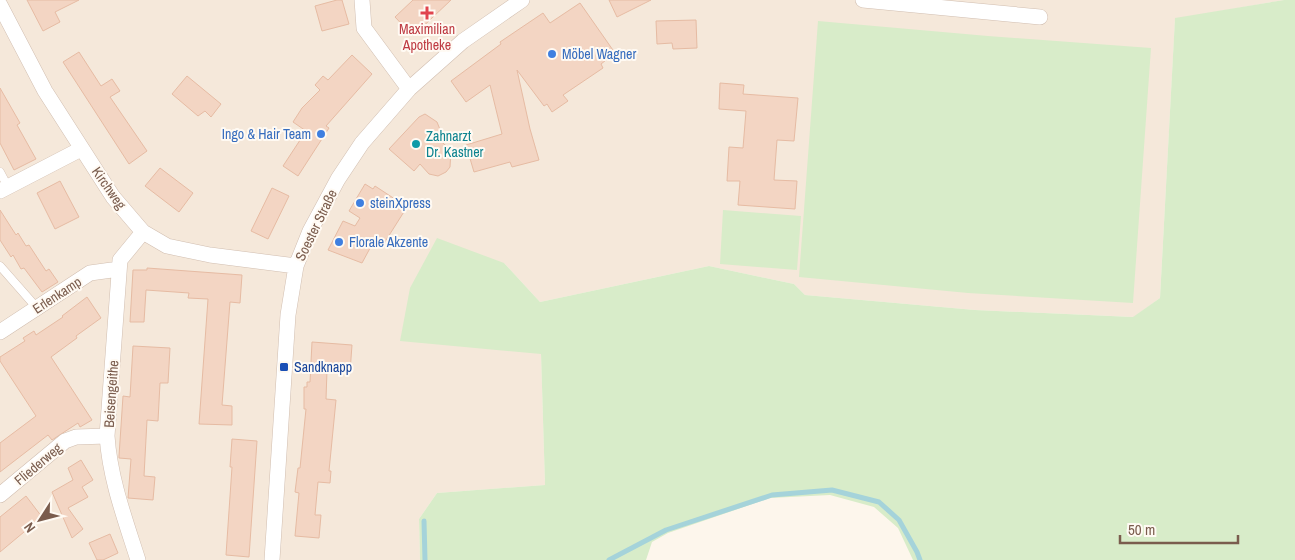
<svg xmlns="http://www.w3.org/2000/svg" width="1295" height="560" font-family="'Archivo Narrow',sans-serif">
  <rect width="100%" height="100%" fill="#fdf6ec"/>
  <path fill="#f5e8da" d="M0,0H1284L1175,19L1160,298L1134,317L975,310L805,295L794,284L709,266L540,302L504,263L541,353L545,485L437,493L419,519L420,560H0Z"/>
  <path fill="#d8ecc9" d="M1284,0H1295V560H913L898,528L874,507L830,495L770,498L668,533L652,542L646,560H420L419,519L437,493L545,485L541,354L400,341L410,288L437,238L504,263L540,302L709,266L794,284L805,295L975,310L1133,317L1160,298L1175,18Z
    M818,21L988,36L1151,48L1133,303L968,293L799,277Z
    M723,210L801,216L797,270L720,264Z"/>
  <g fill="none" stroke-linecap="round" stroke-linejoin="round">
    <path stroke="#a5d3da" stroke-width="5" d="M424,521L425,560
      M609,560L666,530L772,495L832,490L879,502L899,520L917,552L920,560"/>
  </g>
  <path fill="#f3d5c3" stroke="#e6bba3" d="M27,0H79L55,12L60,22L43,31Z
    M337,0H342L349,24L322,31L315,6Z
    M413,0H451L413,36L395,17Z
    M609,0H651L617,17Z
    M580,3L615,53L601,64L603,68L563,95L568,101L552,112L547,104L544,106L517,70L530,129L539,160L512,167L510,162L474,172L466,145L502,134L490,85L466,102L451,81L501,44L500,42L543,13L550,23Z
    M696,20L697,48L673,49L672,43L657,44L656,21Z
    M79,52L101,86L112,79L120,91L110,97L147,151L129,164L63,62Z
    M352,55L372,74L326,126L329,128L298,176L283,166L306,131L293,122L302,108L320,90L315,85L323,76L328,80Z
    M187,76L221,104L211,117L205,111L198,116L172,94Z
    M720,83L744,85L743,94L798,98L794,141L777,140L774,180L797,181L795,209L738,205L740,181H727L729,147L743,148L746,111L719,109Z
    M0,88L20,123L17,125L36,159L14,170L0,143Z
    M425,114L437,122L441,132L437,138L451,150L450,167L446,172L438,176L429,174L420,164L414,171L389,149L419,117Z
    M160,168L193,193L179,212L145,186Z
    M60,181L79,217L55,229L37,193Z
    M365,184L373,189L375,186L407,207L383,245L375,239L362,263L328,250L343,221L355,226L360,218L349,211Z
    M272,188L289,196L268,239L251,231Z
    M0,210L16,235L18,233L26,246L29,245L46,271L49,269L58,282L42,292L24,268L21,269L13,255L11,257L0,240Z
    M147,268L242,275L240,303L230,302L222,405L232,406V425L199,424L208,299L188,298L189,293L146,290L144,322H130L133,270H147Z
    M87,297L101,318L76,336L77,338L51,357L92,420L80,427L78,423L52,440L48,435L0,472V443L36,416L0,361V357L25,341L23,338L34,331L36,335L63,317L62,316Z
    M312,342L352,345L350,372L327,370L326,399L336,400L329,471H331L330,483L318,482L315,515H321L319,538L295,536L299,493L295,492L298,468H300L306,409H304V387H307V382H310Z
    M133,346L170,348L168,383H160L158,421L147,420L144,476L155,477L153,500L128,498L131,459L119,458V456L123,396L130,397Z
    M232,439L257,441L249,557L226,555L232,467H230Z
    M81,460L93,480L82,487L88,497L68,508L83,529L72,538L52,492L73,480L68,468Z
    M26,496L42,517L0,552V517Z
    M110,534L118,553L103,560H97L89,543Z"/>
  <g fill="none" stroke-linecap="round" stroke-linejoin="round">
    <defs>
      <path id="service" d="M0,172L8,187
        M0,266L37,308"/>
      <path id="minor" d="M362,0L364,28L409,89
        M863,0L1040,17
        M0,5L45,91L113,197L143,232L167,246L210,255L296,266
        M0,191L81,149
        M0,332L90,273L119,269
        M0,495L65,441L76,437L107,436
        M138,560C125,519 110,479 107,436L120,260L143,232
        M272,560L288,315L296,266L310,231L338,179L362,143L409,89L463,41L522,0"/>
    </defs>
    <use href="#service" stroke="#d1beb0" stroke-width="9"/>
    <use href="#minor" stroke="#d1beb0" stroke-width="16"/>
    <use href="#service" stroke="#fff" stroke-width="8"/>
    <use href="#minor" stroke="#fff" stroke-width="15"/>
  </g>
  <path fill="#e0444e" stroke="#fffaf3" stroke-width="2" d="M424.5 5.5h5v5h5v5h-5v5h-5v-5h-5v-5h5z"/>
  <g fill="#3f7fe0" stroke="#fffaf3" stroke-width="2">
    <circle cx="552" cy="54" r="5"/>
    <circle cx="321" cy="134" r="5"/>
    <circle cx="360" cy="203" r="5"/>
    <circle cx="339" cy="242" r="5"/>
  </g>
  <circle fill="#0f9aa8" stroke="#fffaf3" stroke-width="2" cx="416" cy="144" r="5"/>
  <rect fill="#1a4fb4" stroke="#fffaf3" stroke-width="2" x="279" y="362" width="10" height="10" rx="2.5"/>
  <g text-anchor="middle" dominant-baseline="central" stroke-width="4" stroke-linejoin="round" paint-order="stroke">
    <g font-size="14" fill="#be3a42" stroke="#fffaf3">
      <text x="427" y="29">Maximilian<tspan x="427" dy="16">Apotheke</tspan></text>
    </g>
    <g font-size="14" fill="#366cbe" stroke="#fffaf3" text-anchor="start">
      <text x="562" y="54">Möbel Wagner</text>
      <text x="311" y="134" text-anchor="end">Ingo &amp; Hair Team</text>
      <text x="370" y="203">steinXpress</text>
      <text x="349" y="242">Florale Akzente</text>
    </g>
    <g font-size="14" fill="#0d838f" stroke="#fffaf3" text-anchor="start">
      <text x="426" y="136">Zahnarzt<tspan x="426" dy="16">Dr. Kastner</tspan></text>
    </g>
    <g font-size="14" fill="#7a5c4d" stroke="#fffaf3">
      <text transform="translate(109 188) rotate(55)">Kirchweg</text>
      <text transform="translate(316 225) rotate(-64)">Soester Straße</text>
      <text transform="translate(57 295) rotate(-33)">Erlenkamp</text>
      <text transform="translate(111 394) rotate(-86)">Beisengeithe</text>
      <text transform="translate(38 464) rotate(-40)">Fliederweg</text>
    </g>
    <g font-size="14" fill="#164399" stroke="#fffaf3" text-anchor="start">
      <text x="294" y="367">Sandknapp</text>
    </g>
  </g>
  <g transform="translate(40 520) rotate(234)" stroke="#fffaf3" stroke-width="4" paint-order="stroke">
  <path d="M0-4L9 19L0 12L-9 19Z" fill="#7a5c4d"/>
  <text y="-8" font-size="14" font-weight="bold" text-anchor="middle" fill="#7a5c4d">N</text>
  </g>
  <path d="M1120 535v8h118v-8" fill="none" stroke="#7a5c4d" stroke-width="2.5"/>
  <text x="1128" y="535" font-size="15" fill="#7a5c4d" stroke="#fffaf3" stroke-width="4" paint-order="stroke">50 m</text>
</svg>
